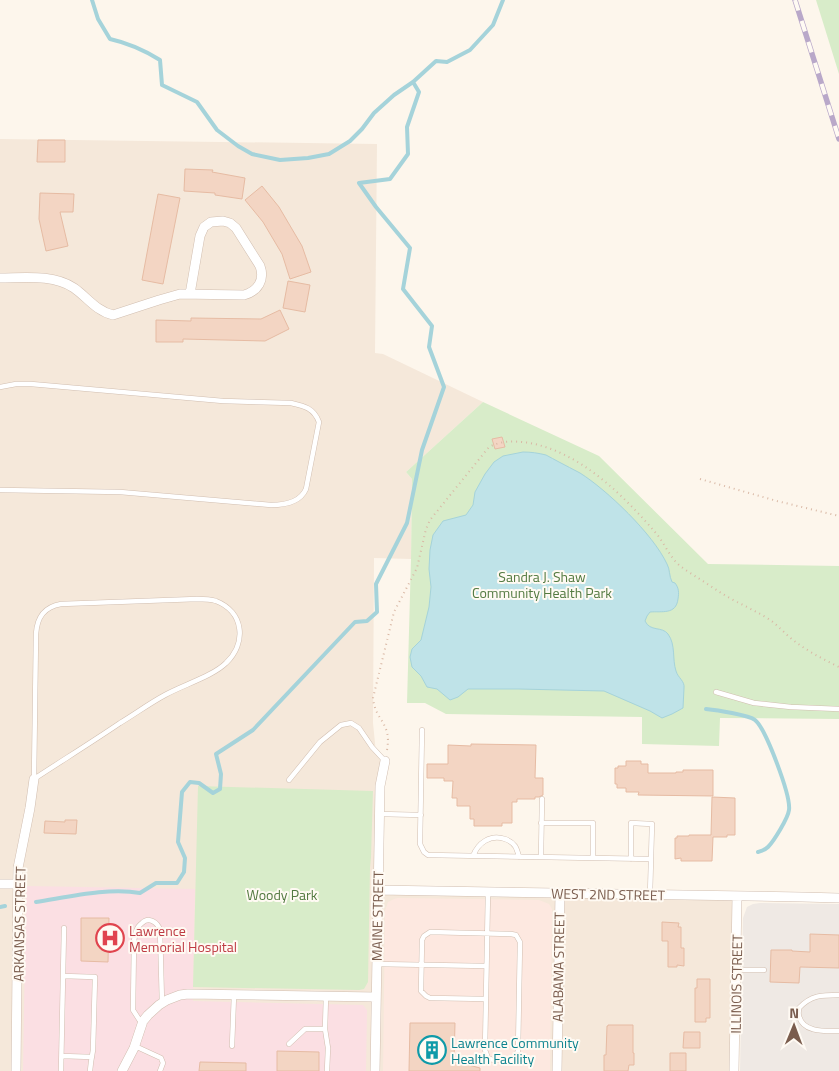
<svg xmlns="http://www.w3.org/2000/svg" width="839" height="1071" font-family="'Titillium Web',sans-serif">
  <rect width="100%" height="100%" fill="#fdf6ec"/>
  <path fill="#f5e8da" d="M0,139L377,144L375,353L383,354L483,402L406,472L412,479L411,559L374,558L373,723L376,753L385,761L378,890L737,896L734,1071H0Z"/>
  <path fill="#fde8e0" d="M398,898L539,900L549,904L552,909V913L550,1071H383L385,911L388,902L394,899Z"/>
  <path fill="#efe9e4" d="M760,903L839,904V1071H740L743,918L747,907L753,904Z"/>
  <path fill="#fbdfe3" d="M26,886L195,889L193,1001L363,1005L367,1010V1013L366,1071H23Z"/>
  <path fill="#d8ecc9" d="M816,0H839V74Z
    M483,402L599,456L708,564L839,566V719L720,718L719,746L642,744V717L446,714L425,703H407L411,559L412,479L406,472Z
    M198,786L373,791L371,857L370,868L368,982L364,989L359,990L193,987Z"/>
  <path fill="#bfe3e8" stroke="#a5d3da" d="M523,452C531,452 538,453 546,455C550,457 555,460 559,462C566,466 573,469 580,473C607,490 653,534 667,564C670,569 669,576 672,582L675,583C679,588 679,593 678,599C676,615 662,611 650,612L647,616L645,621C650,632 662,626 668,634C676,645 672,659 676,671C678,678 685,681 684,688C684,695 683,701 683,708L672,714L662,718L650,711L604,691L519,689H468L458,697L450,700L437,689L427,687L421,676L412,667L410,657L412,649L421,640L429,607L431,587L429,569L430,550L433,535L443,521L466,515L473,505L475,492L485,474L494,462L503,456Z"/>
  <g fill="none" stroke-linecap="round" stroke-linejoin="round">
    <path stroke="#a5d3da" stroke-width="4" d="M92,0L98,19L110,39C128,43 144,50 160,60L162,85L197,102L217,130L238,146L252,154L280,160L308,158L329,154L350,141L362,129L374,113L394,95L413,82L436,61L447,62L470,50L493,25L503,0
      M706,709C716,710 749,715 755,720C766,729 791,796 789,810C788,818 774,841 768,847C765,850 761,851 758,852
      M36,902C68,897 109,887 140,893L156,883H177L184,872L185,858L178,842L182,792L190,782L199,783L213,793L220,789L221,774L216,754L253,730L355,622L367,621L377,612L376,584L407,523L422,450L444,387L429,347L432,326L403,289L410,248L376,207L359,183L390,179L408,154L407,127L419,92L413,82
      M0,907L5,906"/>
  </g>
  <path fill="#f3d5c3" stroke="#e6bba3" d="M38,140H65V162H37Z
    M185,169L213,170L212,172L245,178L242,199L215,195V193L184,191Z
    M262,186L279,207L302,246L311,272L290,279L282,254L263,222L245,200Z
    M40,193L74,194L73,212H60L68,246L46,251L39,219Z
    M158,194L180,198L163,284L142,280Z
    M288,281L310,285L305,312L283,308Z
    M280,310L289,329L265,341L183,339V342H156V320L191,321V318L261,319Z
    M502,437L505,447L495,449L492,439Z
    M471,744L536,745L535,778H543V795L539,797H535V799H517V802H512V823H502V826H474V819H470V806H457V798H452L453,781H444V778H427V764H448V745L471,746Z
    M626,761H641V764H648V773H676V772H683V770H713V796L638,795L639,792H626V788H617V784H615V768H618V766H626Z
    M712,797L735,798V835H727V837H713L712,861H681V858L675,859V838H677V836H689V835H711Z
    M65,820H77L76,834L44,833L45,821L65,822Z
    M81,918H109L108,962L81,961Z
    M662,922L679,923L678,927H681V948H684V966L677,965V967H668V941H662Z
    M810,934L839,935V968L800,967L799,983L770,982L771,950H792V951L810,952Z
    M697,979H710V1018H706V1022H695V988H697Z
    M410,1023H455L454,1061L480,1068V1071H409Z
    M608,1025H633V1053H634V1065H629L628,1071H604V1055H606L607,1026H608Z
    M684,1032H700V1048H683Z
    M277,1051L319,1052V1071H277Z
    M670,1053H686V1071H670Z
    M200,1062L246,1063V1071H199Z"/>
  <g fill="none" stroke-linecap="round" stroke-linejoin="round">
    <defs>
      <path id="service" d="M0,387L16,384H31L223,401L291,403C304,406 314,408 319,422L306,489C300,503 284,505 271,505L120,492L0,490
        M197,599C204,599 210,599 216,601C244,612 247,643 226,663C213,676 183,685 165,695C150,703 135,714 120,723C92,742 63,760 34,779L36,634C37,617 44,607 61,604Z
        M716,692L754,703L791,707L839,709
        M422,730L420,844L424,852L428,855L651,859
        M289,780L320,742L341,725L351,723L359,728L372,747L385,761
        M380,814L421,815
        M541,823H593V858
        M473,856C478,843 490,834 505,839C508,840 512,842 515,846C517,849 518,853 519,857
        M541,857L542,799
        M631,859V823L652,824L650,895
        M376,964L486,966
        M736,970H764
        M63,976L64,928
        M839,995C822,995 811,995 799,1008C799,1011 798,1013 799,1016C803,1033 826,1031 839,1031
        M326,996L325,1029L328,1048L327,1071
        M486,999L430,998L426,996L421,991L422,940L424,936L430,932L511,934L516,935L520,942L518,1051L515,1058L510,1060H493L488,1058L485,1050C486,997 487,945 488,892
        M142,1024L133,1010L134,941C135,935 136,927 142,923C149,916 158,923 160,930L162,1003
        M289,1044L305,1029H325
        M135,1046L161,1058L163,1063L160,1071
        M232,1046L234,995
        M62,1056L92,1057
        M61,1071L63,976L95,977L93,1050L91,1062L90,1071"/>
      <path id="minor" d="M0,278C24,278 53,274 74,288C87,297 96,311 113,315L159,300L180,294L244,295C258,291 265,280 260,266L236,228L230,223L223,221L211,222L204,227L200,236L190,294
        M0,884H19
        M378,890L802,897L839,898
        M16,1071L18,868L30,808L34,779
        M122,1071L134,1048L143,1021L148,1015L159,1005L167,1000L180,995L188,994L376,997
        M375,1071L380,786L385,761
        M557,1071L560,893
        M734,1071L737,896"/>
    </defs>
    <use href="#service" stroke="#d1beb0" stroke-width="5.5"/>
    <use href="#minor" stroke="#d1beb0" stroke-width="10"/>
    <path stroke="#d9b8a5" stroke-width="2" stroke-dasharray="1 4" stroke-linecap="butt" d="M700,479L777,501L839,516
      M387,750C392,722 375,721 373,698L394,612L417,568L426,529L430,520L489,447C502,440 516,441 530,443C581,453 622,494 655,532C664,542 669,556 679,565C685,570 692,574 698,578C711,586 723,595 737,602C747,607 757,612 767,618C777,624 784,633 793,640C807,651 823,659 839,667"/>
    <use href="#service" stroke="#fff" stroke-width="4.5"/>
    <use href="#minor" stroke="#fff" stroke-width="9"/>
    <defs>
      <path id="rail" d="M795,0L839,139"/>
    </defs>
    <use href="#rail" stroke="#b9a8c9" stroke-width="5.5"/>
    <use href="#rail" stroke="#fffaf3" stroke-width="4" stroke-dasharray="11" stroke-linecap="butt"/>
  </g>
  <defs>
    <symbol id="hospital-ring" viewBox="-11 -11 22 22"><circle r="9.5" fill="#fffaf3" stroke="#e0444e" stroke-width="1.5"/><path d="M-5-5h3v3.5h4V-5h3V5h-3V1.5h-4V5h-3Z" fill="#e0444e"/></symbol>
    <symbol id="building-ring" viewBox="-11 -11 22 22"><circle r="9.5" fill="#fffaf3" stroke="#0f9aa8" stroke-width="1.5"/><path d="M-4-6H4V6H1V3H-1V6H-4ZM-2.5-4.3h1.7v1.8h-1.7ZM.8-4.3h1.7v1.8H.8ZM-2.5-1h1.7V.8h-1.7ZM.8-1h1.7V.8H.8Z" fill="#0f9aa8"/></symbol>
  </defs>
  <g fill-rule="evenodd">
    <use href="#hospital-ring" x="94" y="922" width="32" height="32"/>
    <use href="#building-ring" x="416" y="1034" width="32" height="32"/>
  </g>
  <g text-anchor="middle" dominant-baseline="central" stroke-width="4" stroke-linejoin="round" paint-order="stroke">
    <g font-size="14" fill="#537a41" stroke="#fffaf3">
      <text x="542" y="576">Sandra J. Shaw<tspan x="542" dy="16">Community Health Park</tspan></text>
      <text x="282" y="894">Woody Park</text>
    </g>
    <g font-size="14" fill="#7a5c4d" stroke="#fffaf3">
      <text transform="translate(608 894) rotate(1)">WEST 2ND STREET</text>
      <text transform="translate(377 916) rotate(-89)">MAINE STREET</text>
      <text transform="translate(19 924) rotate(-89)">ARKANSAS STREET</text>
      <text transform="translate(558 967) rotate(-89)">ALABAMA STREET</text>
      <text transform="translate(736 984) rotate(-89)">ILLINOIS STREET</text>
    </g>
    <g font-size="14" fill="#be3a42" stroke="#fffaf3" text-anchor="start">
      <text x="129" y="930">Lawrence<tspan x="129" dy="16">Memorial Hospital</tspan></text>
    </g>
    <g font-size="14" fill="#0d838f" stroke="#fffaf3" text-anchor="start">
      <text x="451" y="1042">Lawrence Community<tspan x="451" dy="16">Health Facility</tspan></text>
    </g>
  </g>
  <g transform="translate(794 1026) rotate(1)" stroke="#fffaf3" stroke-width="4" paint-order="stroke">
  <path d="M0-4L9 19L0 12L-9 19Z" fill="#7a5c4d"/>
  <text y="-8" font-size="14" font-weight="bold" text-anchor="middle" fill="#7a5c4d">N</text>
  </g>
</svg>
